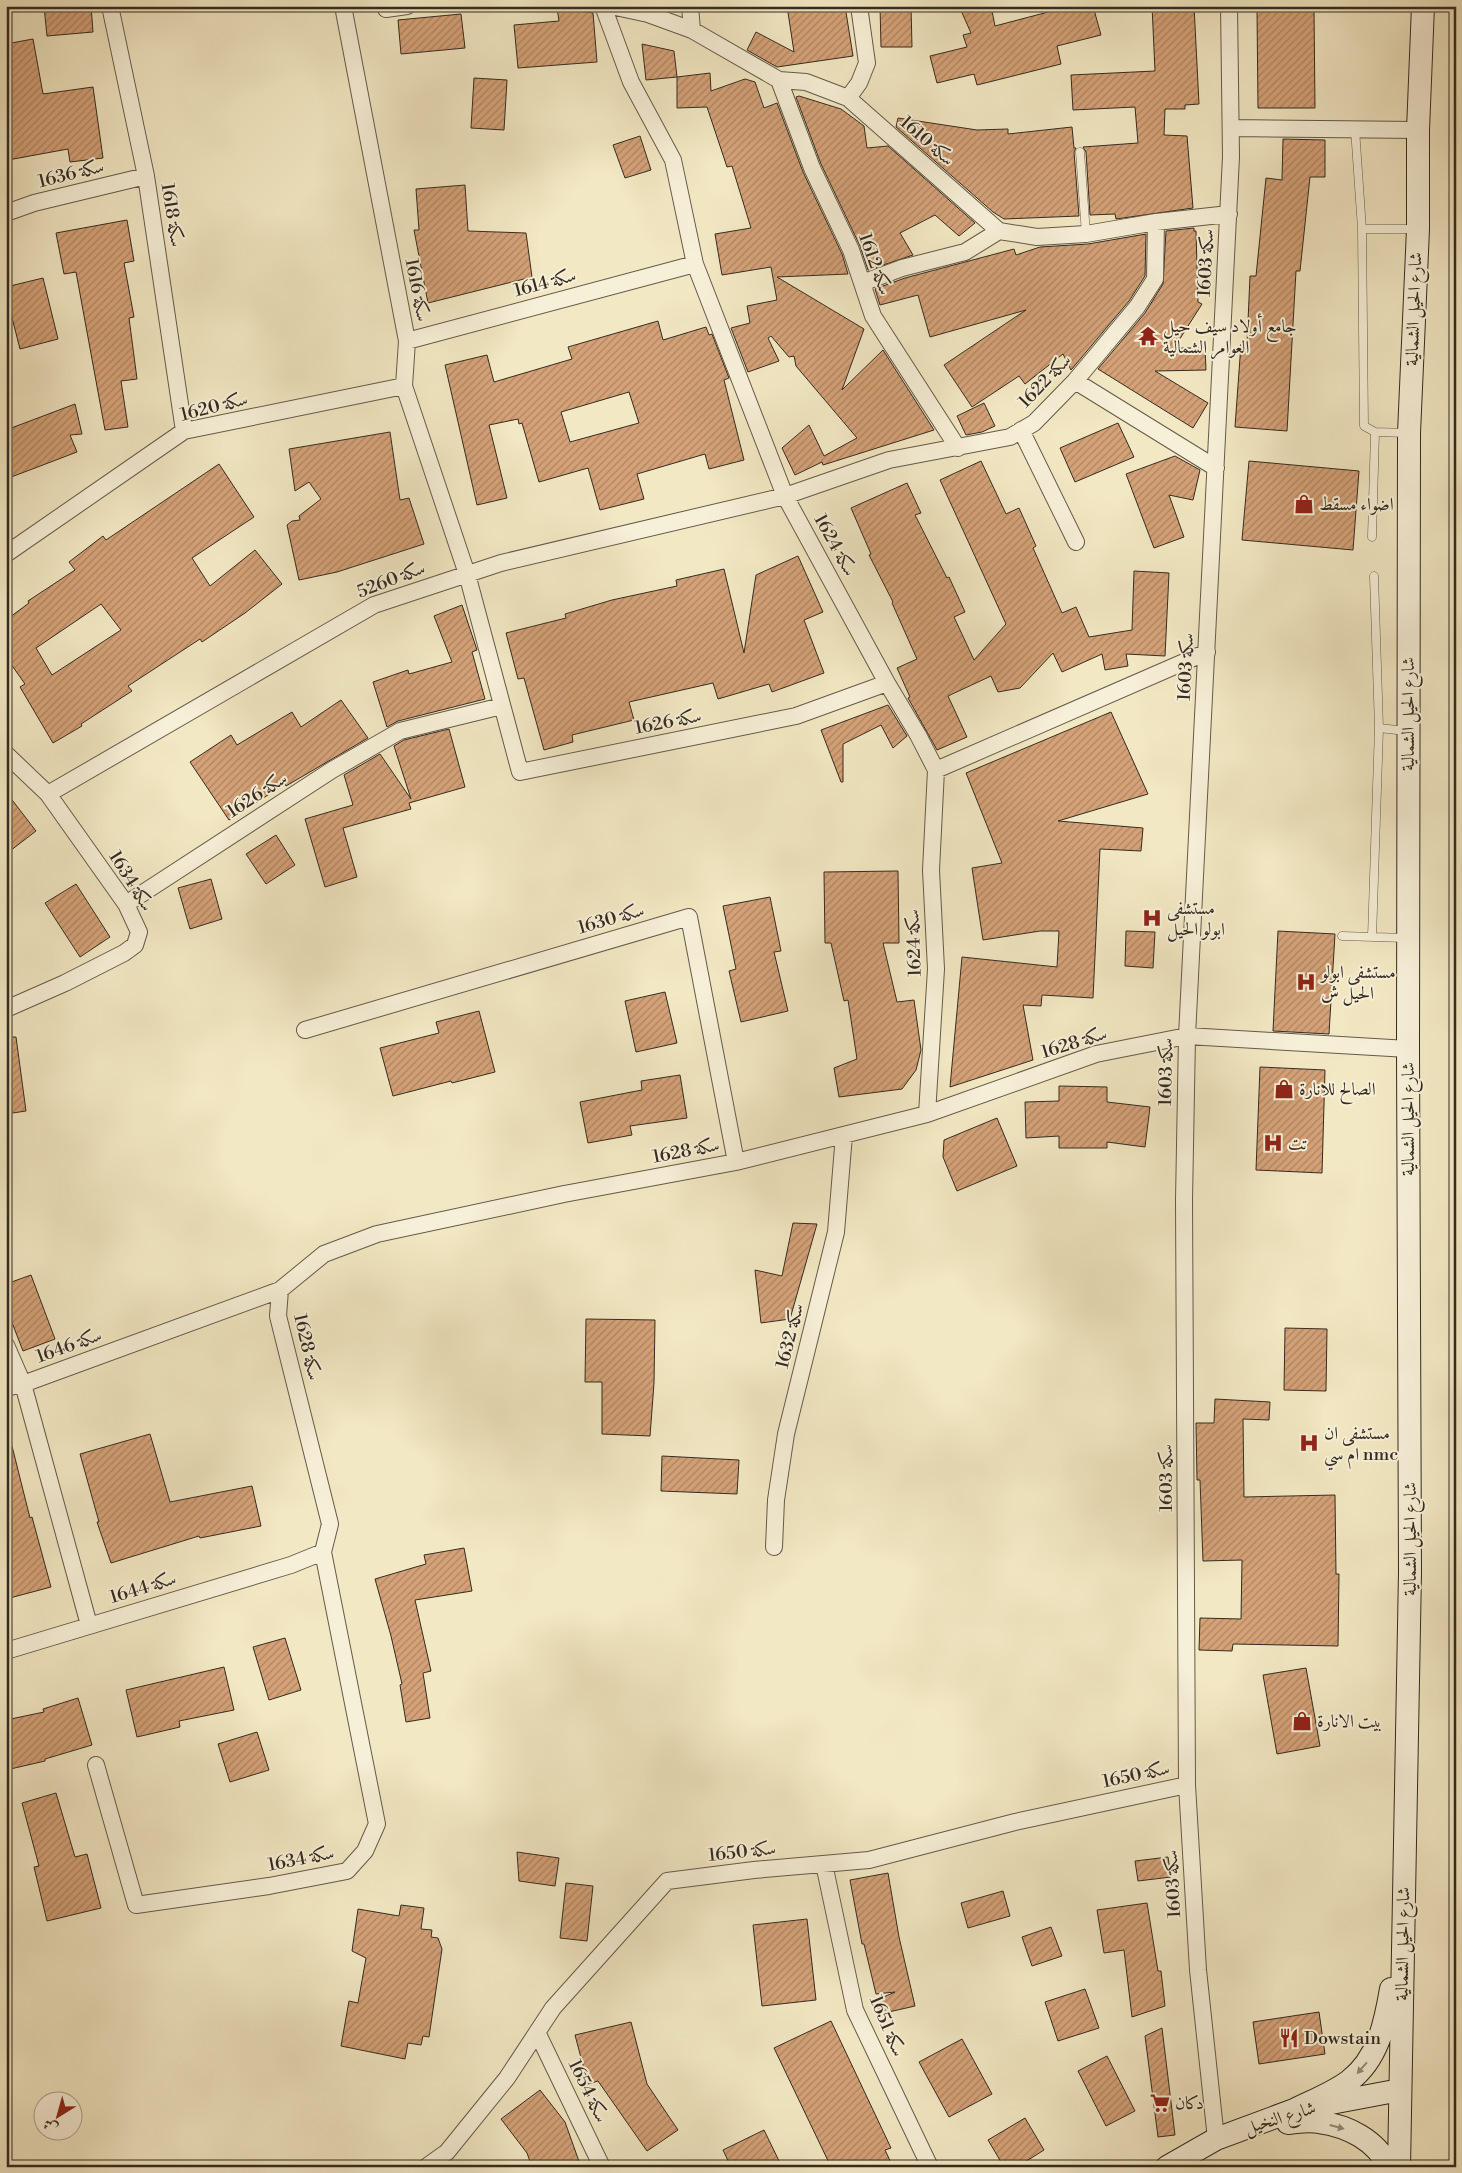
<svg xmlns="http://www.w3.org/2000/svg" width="1462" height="2173" font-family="'Libre Bodoni',Amiri,serif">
  <defs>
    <pattern id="building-hatch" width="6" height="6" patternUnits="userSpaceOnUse" patternTransform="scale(1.25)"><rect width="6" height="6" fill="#d5a278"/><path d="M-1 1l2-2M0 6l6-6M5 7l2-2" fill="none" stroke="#ae8462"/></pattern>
  </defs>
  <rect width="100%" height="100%" fill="#f2e8c3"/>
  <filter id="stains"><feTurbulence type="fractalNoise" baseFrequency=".004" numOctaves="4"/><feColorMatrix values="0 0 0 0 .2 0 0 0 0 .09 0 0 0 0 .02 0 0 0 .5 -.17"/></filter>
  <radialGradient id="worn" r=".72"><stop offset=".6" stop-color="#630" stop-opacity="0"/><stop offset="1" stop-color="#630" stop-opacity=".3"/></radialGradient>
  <path fill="url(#building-hatch)" stroke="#342b21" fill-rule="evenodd" d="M44,6H91L93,32L47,36Z
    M787,6H845L853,56L777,67L747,50L756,32L794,52Z
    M880,6H911L912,47H881Z
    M959,6H991L995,26L1071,6H1093L1101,35L1057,46L1061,64L977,85L974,74L937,83L930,56L967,47L963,35L971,33Z
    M1152,6H1194L1199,104L1185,105V109H1165L1164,135L1187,136L1193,208L1116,219L1115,214L1090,215L1086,152L1083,147L1138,143L1135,107L1073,110L1071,75L1155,71Z
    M557,8L593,13L597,62L518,68L514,25L559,21Z
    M1314,9L1315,108H1258L1257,10Z
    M461,14L465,48L401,54L398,20Z
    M33,39L43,94L93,87L103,158L70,162L68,149L8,160L6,149V44Z
    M642,44L674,51L677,77L646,80Z
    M710,73L711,91L745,79L755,82L764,108L777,103L803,172L842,254L848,274L777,277L864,329L842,390L883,350L934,430L823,465L822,462L795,475L782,448L809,425L824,456L857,438L796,366L794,356L789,357L771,336L768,338L779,361L748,372L731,328L750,323L747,306L777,300L771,267L722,275L715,234L751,228L732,166L727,167L707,107L677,108V77Z
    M474,78L507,80L504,130L471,128Z
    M799,96L841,109L864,126L867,148L888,146L975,223L959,236L935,215L900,233L913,255L868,270L860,246L821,164L796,97Z
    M898,118L977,130L1008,129V134L1072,127L1074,148H1076L1074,152L1079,216L1004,219L993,212L896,127Z
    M640,136L651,170L625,178L613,145Z
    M1283,139L1325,140V177H1310L1300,271H1296L1287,431L1235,427L1241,344H1247L1250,276H1256L1266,178L1282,180Z
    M465,185L468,231L526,233L532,277L428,303L414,230H419L416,189Z
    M127,220L134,261L124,263L134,317L129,318L137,379L121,381L128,427L105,430L76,272L64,274L56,233Z
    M1194,228V231H1196L1198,302L1202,304L1174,348H1205L1206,370L1155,371L1208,403L1193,428L1098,369L1145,313L1163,284L1166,231Z
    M1146,234L1145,276L1129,301L1071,370L1063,354L1025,384L1019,376L972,407L944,365L1026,310L930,337L918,295L880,305L875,289L905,278L1014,249L1016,255L1040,247L1088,244Z
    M43,278L58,339L20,349L6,294V287Z
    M658,321L663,340L706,327L709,335L712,334L729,378L724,380L744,460L709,469L705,454L637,474L644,499L600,510L588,468L539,482L522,423L519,424L518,419L489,425L507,498L477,505L445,365L487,355L494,382L572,359L568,347ZM629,392L639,423L570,442L561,412Z
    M984,403L995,426L982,432L966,435L957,416Z
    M75,404L82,434L70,435L77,452L6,479V430Z
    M1118,423L1134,457L1075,482L1060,448Z
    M390,432L400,500L409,498L424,544L337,572L299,580L287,525L292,521L300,520L299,516L321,499L309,482L295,491L289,449Z
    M1175,456L1200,470L1193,500L1169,495L1184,537L1154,548L1126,474Z
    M981,461L1006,514L1019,508L1036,546L1033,548L1062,613L1076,607L1089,637L1132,630L1134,571L1169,573L1165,656L1126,654L1128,666L1105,670L1102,654L1062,672L1053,653L1020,688L998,692L991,676L948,696L967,737L937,750L908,698L910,697L897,668L917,659L892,603L893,602L869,555L871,554L851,508L907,483L921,513L915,515L947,578L949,577L965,612L954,617L974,660L1006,624L940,480Z
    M1249,461L1359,471L1353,550L1242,540Z
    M219,464L254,517L192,558L210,586L255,550L282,584L245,613L202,642L200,639L128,686L132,691L81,724L82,726L53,743L20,687L25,684L6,657V620L29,603L28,601L75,570L69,562L103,536L106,540ZM101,604L121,630L52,675L36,648Z
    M798,556L823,612L804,620L824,673L772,692L769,684L718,699L713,683L629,702L634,720L572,735L573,742L544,750L524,678L518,679L506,633L566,618L565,614L612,600L677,586L676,580L724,569L744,653L756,575Z
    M462,605L477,650L472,652L485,699L398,721L387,727L373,682L408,670L409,674L452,662L434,616Z
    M341,700L368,738L286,786L285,784L229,820L190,762L231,735L237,745L292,712L301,727Z
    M888,705L907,736L893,748L881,725L843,744V782H841L821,730Z
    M1111,712L1148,794L1058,821L1143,828L1141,851L1100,849L1093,998L1042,995L1041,1006L1023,1005L1033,1060L950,1087L962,957L1057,967L1059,931H1040L983,940L972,868L1002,863L966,773Z
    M449,729L465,787L409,803L411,809L343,828L357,877L325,887L305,819L353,805L344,775L380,754L411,799L394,746L404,740Z
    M6,792L36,831L6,854Z
    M276,835L295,865L266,884L246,854Z
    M898,871L899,943H883L897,1002L914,1000L921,1050L916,1070L902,1089L839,1097L834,1068L857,1059L848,1000L844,1001L831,943H825L824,872Z
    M211,879L222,919L190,929L178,888Z
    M76,884L110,937L80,957L45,903Z
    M770,897L781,951L774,952L788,1011L741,1022L729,971L736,969L723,906Z
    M1126,931L1155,932L1153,968L1125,966Z
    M1278,931L1335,934L1329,1034L1273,1031Z
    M665,992L677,1043L636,1052L625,1001Z
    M479,1011L495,1072L452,1083L451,1081L393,1096L380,1048L439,1033L436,1022Z
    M6,1037H16L26,1111L6,1114Z
    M1260,1067L1325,1070L1322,1173L1256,1170Z
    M680,1075L687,1118L630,1126L632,1135L588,1143L580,1102L642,1090L641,1081Z
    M1059,1086L1107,1087V1102L1150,1107L1145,1147L1107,1142V1148H1059V1136L1026,1138L1025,1102L1059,1101Z
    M997,1118L1017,1166L957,1191L943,1157L944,1140Z
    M793,1223L817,1224L790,1319L761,1323L755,1270L782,1276Z
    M31,1275L55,1339L23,1351L6,1307V1284Z
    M586,1319L655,1320L654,1383L650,1436L602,1434V1382H585Z
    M1285,1328L1327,1329L1326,1391L1284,1390Z
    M1215,1399L1270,1402L1269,1420L1243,1419L1244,1497L1335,1495L1336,1574H1339L1338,1646L1233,1644L1232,1651L1199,1650L1200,1618L1241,1619L1242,1560L1203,1561L1200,1480H1197L1196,1423H1214Z
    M150,1434L170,1502L252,1486L261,1526L200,1538L199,1536L111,1563L97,1522H99L80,1454Z
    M12,1446L30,1518L32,1517L51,1587L6,1599V1447Z
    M662,1456L739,1460L737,1494L661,1491Z
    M464,1548L472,1591L415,1600L431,1671L423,1673L430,1718L406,1722L400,1685L402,1684L391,1636L375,1579L426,1564L424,1555Z
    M285,1638L301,1690L269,1700L253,1647Z
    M224,1667L234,1710L179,1721L180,1727L137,1737L126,1690Z
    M1306,1668L1320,1746L1277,1754L1263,1675Z
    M78,1698L92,1745L45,1759V1761L6,1770V1720L44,1712L43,1709Z
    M257,1732L269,1770L230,1782L218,1744Z
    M56,1793L75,1857L87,1854L101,1908L47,1921L34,1867L39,1866L22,1803Z
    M517,1852L559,1858L555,1886L519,1881Z
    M1168,1857L1171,1877L1138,1881L1135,1861Z
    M888,1873L899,1937L915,2006L880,2014L877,2000L895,1992L876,1994L864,1944H862L850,1880Z
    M566,1883L593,1886L587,1941L560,1938Z
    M1003,1891L1010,1916L968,1928L961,1903Z
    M1147,1903L1158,1971H1161L1165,2006L1132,2017L1124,1950L1104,1953L1097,1910Z
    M401,1905L424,1908L421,1929L432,1930L431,1937L438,1938L442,1949L429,2037L423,2036L421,2045L408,2043L405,2059L341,2046L349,2001L358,2003L366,1958L352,1951L358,1909L399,1916Z
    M807,1919L816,2000L762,2006L753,1925Z
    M1051,1927L1062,1956L1032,1966L1022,1937Z
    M1085,1989L1099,2028L1058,2041L1045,2002Z
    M1319,2012L1325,2054L1259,2064L1253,2022Z
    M831,2021L891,2148L885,2150L893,2167H831L774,2048Z
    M631,2022L647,2084L678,2130L647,2151L598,2081L588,2084L575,2035Z
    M1162,2028L1175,2135L1158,2137L1145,2036Z
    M962,2039L992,2094L949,2117L919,2062Z
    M1107,2056L1135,2111L1106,2126L1078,2071Z
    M540,2090L565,2122L581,2167H532L527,2153L501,2119Z
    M1025,2118L1044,2150L1017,2167H1004L988,2140Z
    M764,2130L782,2167H731L723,2150Z"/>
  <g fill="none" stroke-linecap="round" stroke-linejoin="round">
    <defs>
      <path id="lane" d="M1355,129L1362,229
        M1080,152L1086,234
        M1408,433L1375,432L1364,426L1362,229H1416
        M1372,537L1375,432
        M1379,728L1406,731
        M1342,936L1406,938
        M1372,937L1379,728L1374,576"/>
      <path id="street" d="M110,6L146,176L184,431
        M343,6L407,341L404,386L467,574L520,772L796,716L887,683
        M603,6L631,82L673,160L695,264L785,496L887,683L918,735L936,770L931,870L936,969L927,1114
        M611,6L648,14L692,30L779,80L806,82L848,98L999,231L1037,237L1086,234L1156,222L1229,214
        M690,6L692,30
        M386,9L407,6
        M779,80L812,168L851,250L873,316L958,448
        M848,98L859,83L867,63L859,6
        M1231,128L1418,130
        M6,213L34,203L146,176
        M862,283L902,268L965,252L999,231
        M407,341L695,264
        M1075,381L1216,468
        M1021,430L1076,542
        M6,554L184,431L404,386
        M6,754L48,794L126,904L139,932L135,945L124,953L65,983L6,1009
        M936,770L1207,652
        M48,794L374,605L501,563L785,496L889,460L1010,437L1034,423L1075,381L1137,307L1155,279L1156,222
        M126,904L332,770L400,731L502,706
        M305,1030L689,917L736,1162
        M6,1345L23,1384L89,1625
        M6,1388L23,1384L280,1290
        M774,1547L776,1500L786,1434L836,1232L844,1135
        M6,1651L291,1565L323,1552L330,1524L278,1316L280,1290L324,1254L377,1234L564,1194L736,1162L927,1114L1096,1054L1187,1036L1408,1049
        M96,1765L136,1905L269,1886L347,1871L365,1851L377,1824L323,1552
        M824,1864L855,2010L930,2167
        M537,2032L602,2167
        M1216,2139L1198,1970L1187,1785L1184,1200L1187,1036L1231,157L1229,6
        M426,2167L447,2152L507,2078L553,2008L667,1881L754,1870L869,1860L1015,1822L1187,1785"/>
      <path id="secondary" d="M1294,2110C1312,2101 1333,2093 1349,2081C1378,2059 1385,2024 1391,1989
        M1288,2123C1298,2122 1309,2120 1319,2122C1348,2126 1376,2140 1389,2167
        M1167,2167L1216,2139L1294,2110L1400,2090
        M1399,2167L1410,1572L1408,1049L1409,433L1418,229V130L1423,6"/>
    </defs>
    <use href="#lane" stroke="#645a4a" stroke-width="9"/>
    <use href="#street" stroke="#645a4a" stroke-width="18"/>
    <use href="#secondary" stroke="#342b21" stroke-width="24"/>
    <use href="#lane" stroke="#f7f0d8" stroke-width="8"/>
    <use href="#street" stroke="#f7f0d8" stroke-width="16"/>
    <use href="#secondary" stroke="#f7f0d8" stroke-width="22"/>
  </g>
  <defs><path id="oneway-solid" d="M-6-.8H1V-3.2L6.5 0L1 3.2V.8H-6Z" transform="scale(1.25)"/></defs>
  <g fill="#968e7c">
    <use href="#oneway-solid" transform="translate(1362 2068) rotate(131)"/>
    <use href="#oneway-solid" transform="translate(1337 2127) rotate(15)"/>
  </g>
  <defs>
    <symbol id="temple-bare" viewBox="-9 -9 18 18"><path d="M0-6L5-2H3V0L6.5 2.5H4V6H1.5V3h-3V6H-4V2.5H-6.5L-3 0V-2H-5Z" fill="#8f2418" stroke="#f7f0d8" stroke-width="2.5" paint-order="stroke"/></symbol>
    <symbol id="shop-bare" viewBox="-9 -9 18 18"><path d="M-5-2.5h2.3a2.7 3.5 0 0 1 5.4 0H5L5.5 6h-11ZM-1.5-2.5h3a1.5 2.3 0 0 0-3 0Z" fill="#8f2418" stroke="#f7f0d8" stroke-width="2.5" paint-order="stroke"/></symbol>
    <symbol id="hospital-bare" viewBox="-9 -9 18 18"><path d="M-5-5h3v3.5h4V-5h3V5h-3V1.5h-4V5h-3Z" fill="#8f2418" stroke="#f7f0d8" stroke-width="2.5" paint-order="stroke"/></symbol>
    <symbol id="restaurant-bare" viewBox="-9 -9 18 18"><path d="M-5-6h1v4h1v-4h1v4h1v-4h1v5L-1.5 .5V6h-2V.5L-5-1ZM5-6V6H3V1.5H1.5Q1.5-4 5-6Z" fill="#8f2418" stroke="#f7f0d8" stroke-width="2.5" paint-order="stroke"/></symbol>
    <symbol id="supermarket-bare" viewBox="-9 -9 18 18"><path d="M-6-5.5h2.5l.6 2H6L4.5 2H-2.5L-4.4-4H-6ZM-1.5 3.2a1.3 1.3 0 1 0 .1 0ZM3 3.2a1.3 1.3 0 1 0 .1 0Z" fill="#8f2418" stroke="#f7f0d8" stroke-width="2.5" paint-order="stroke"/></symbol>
  </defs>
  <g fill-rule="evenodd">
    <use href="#temple-bare" x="1134" y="322" width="28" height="28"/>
    <use href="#shop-bare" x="1290" y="490" width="28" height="28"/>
    <use href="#hospital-bare" x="1138" y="904" width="28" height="28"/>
    <use href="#hospital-bare" x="1292" y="968" width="28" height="28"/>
    <use href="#shop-bare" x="1270" y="1075" width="28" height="28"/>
    <use href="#hospital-bare" x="1259" y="1129" width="28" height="28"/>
    <use href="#hospital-bare" x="1295" y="1429" width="28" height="28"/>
    <use href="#shop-bare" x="1288" y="1707" width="28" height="28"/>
    <use href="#restaurant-bare" x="1275" y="2024" width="28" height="28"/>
    <use href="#supermarket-bare" x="1146" y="2089" width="28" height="28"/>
  </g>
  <g text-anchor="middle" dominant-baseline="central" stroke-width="4" stroke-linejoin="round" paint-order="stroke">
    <g font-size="18" fill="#342b21" stroke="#f7f0d8">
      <text transform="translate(927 141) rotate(41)">سكة 1610</text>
      <text transform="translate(71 174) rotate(-14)">سكة 1636</text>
      <text transform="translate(172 215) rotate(81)">سكة 1618</text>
      <text transform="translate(1206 263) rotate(-87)">سكة 1603</text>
      <text transform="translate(875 264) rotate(70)">سكة 1612</text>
      <text transform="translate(545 283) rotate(-15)">سكة 1614</text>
      <text transform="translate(417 290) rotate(79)">سكة 1616</text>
      <text transform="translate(1414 309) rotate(-88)">شارع الحيل الشمالية</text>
      <text transform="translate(1045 381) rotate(-46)">سكة 1622</text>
      <text transform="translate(214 407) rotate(-14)">سكة 1620</text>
      <text transform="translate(835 545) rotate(61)">سكة 1624</text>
      <text transform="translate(391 580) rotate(-21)">سكة 5260</text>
      <text transform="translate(1186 667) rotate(-87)">سكة 1603</text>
      <text transform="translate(1408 714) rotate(-90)">شارع الحيل الشمالية</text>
      <text transform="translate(668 722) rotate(-11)">سكة 1626</text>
      <text transform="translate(257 795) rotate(-33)">سكة 1626</text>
      <text transform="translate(131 881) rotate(58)">سكة 1634</text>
      <text transform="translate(611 919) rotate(-16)">سكة 1630</text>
      <text transform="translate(914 943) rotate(-92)">سكة 1624</text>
      <text transform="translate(1074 1043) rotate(-17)">سكة 1628</text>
      <text transform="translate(1166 1072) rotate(-89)">سكة 1603</text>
      <text transform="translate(1408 1119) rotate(-90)">شارع الحيل الشمالية</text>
      <text transform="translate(686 1151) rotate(-11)">سكة 1628</text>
      <text transform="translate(790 1336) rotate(-76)">سكة 1632</text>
      <text transform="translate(69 1346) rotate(-20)">سكة 1646</text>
      <text transform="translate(307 1347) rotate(77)">سكة 1628</text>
      <text transform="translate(1166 1478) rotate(-90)">سكة 1603</text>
      <text transform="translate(1410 1539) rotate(-90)">شارع الحيل الشمالية</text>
      <text transform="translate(143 1588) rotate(-17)">سكة 1644</text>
      <text transform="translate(1136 1775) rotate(-12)">سكة 1650</text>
      <text transform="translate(742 1852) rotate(-6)">سكة 1650</text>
      <text transform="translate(301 1859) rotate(-11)">سكة 1634</text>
      <text transform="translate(1173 1884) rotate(-93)">سكة 1603</text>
      <text transform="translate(1403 1944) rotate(-89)">شارع الحيل الشمالية</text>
      <text transform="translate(887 2026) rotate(67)">سكة 1651</text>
      <text transform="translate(588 2091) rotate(64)">سكة 1654</text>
      <text transform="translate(1280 2118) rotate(-17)">شارع النخيل</text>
    </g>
    <g font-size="18" fill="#342b21" stroke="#f7f0d8" text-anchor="start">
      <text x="1163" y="326">جامع أولاد سيف حيل<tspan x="1163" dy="21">العوامر الشمالية</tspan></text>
      <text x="1319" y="504">اضواء مسقط</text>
      <text x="1167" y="908">مستشفى<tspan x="1167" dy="21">ابولو الحيل</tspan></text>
      <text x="1321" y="972">مستشفى ابولو<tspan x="1321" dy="21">الحيل ش</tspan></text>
      <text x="1299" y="1089">الصالح للانارة</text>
      <text x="1288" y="1143">تت</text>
      <text x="1324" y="1433">مستشفى ان<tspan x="1324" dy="21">ام سي nmc</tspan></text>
      <text x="1317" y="1721">بيت الانارة</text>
      <text x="1304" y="2038">Dowstain</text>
      <text x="1175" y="2103">دكان</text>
    </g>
  </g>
  <rect width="1462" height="2173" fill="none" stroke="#f2e8c3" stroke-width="25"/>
  <rect x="8" y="8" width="1447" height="2158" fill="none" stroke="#342b21" stroke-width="2.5"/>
  <rect x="12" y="12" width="1437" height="2148" fill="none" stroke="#342b21"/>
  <g transform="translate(58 2116) rotate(217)"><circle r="24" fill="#f7f0d8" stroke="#a9a18f"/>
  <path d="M0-4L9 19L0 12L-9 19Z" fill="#8f2418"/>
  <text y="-8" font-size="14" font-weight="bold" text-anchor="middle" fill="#342b21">ش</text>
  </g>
  <rect width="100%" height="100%" filter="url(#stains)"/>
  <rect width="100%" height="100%" fill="url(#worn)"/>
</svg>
